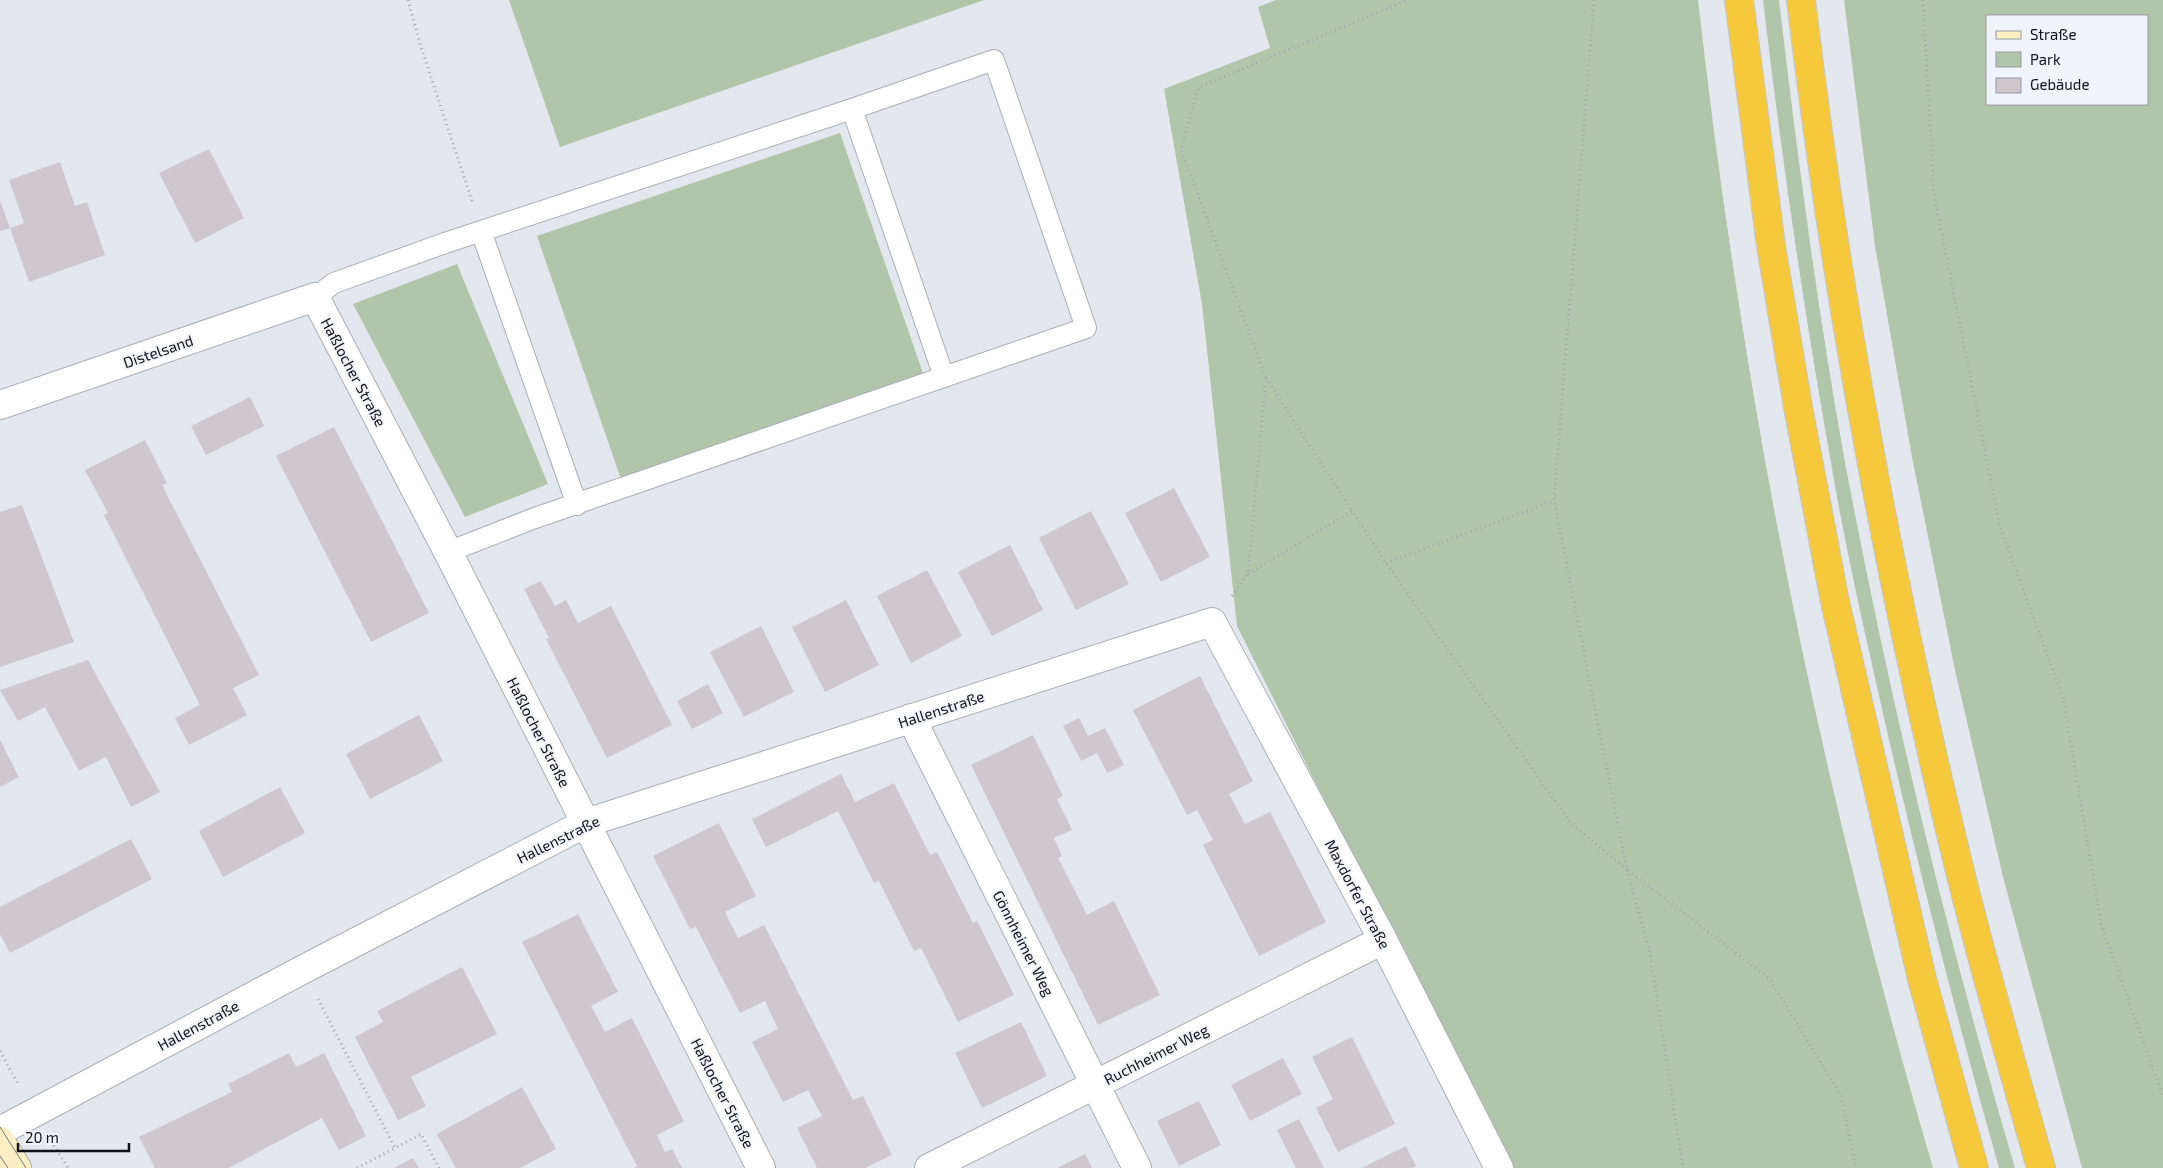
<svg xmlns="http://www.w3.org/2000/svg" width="2163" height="1168" font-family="'Exo 2',sans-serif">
  <rect width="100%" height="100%" fill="#e3e7ee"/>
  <path fill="#b1c5ab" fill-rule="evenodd" d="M509,0H984L560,147Z
    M1276,0H1698C1709,95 1721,190 1736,285C1781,583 1848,879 1933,1168H1509L1237,626L1202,304L1164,89L1270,48L1258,7Z
    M1763,0H1779C1797,153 1817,306 1844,457C1889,697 1946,934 2015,1168H1999C1956,1016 1917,863 1882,709C1863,625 1844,541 1830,457C1803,305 1781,153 1763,0Z
    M1844,0H2163V1168H2082L2003,877L1955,670L1912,457L1875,246ZM1987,16H2147V104H1987Z
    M840,133L925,379L622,482L537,236Z
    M457,264L548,484L465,517L353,304Z"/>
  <path fill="#cec7cd" d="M209,149L244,218L195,243L159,173Z
    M60,162L75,206L87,202L105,255L29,282L10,228L24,223L9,180Z
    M0,201L10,228L0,231Z
    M250,397L264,426L206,455L191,426Z
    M334,427L429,613L371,642L276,456Z
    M145,440L167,483L162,485L259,675L233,688L247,715L189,745L175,718L200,705L104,515L108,513L85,470Z
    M1174,488L1210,557L1161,582L1125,513Z
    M22,505L74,642L0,667V512Z
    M1091,511L1129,584L1076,610L1039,538Z
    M1010,545L1043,610L992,636L958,572Z
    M927,570L962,636L911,663L877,596Z
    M541,581L555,606L566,600L578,623L611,606L672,725L607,758L546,639L549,638L524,589Z
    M846,600L879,665L825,692L792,627Z
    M761,626L794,692L744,717L710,652Z
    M88,660L160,792L131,807L106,757L79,771L45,707L18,721L0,690Z
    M1200,676L1253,781L1229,794L1245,824L1270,812L1326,922L1259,956L1203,845L1213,840L1197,810L1187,815L1133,710Z
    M708,684L723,713L692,729L677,701Z
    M419,715L443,761L370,799L346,754Z
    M1079,718L1088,736L1105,728L1124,765L1107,773L1097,753L1081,761L1063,726Z
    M1033,735L1063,796L1057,799L1072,830L1054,838L1062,856L1058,858L1073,887L1087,915L1114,901L1160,995L1098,1025L971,765Z
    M0,740L19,777L0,787Z
    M841,774L855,802L894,783L930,855L937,852L973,923L977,921L1014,995L958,1022L921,948L914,951L879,881L874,883L838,811L766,847L752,819Z
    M280,787L305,833L223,877L199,831Z
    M719,823L756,896L725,912L738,938L764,925L853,1100L863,1096L892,1155L865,1168H817L797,1128L822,1116L808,1090L783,1102L752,1042L778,1029L765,1001L740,1013L696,927L690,929L653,856Z
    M131,839L152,879L10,953L0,934V907Z
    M578,914L618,992L591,1006L605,1032L632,1018L684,1121L657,1135L665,1152L672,1149L682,1168H634L637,1166L628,1149L522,942Z
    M462,967L497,1034L411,1077L426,1106L398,1120L355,1037L383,1022L377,1011Z
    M1021,1022L1047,1076L982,1108L955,1053Z
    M1352,1037L1395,1124L1338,1152L1316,1108L1333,1099L1312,1057Z
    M289,1053L296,1067L324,1053L366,1136L339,1150L322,1118L229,1168H155L139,1137L232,1092L228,1084Z
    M1283,1058L1302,1094L1250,1121L1231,1085Z
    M522,1087L556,1149L520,1168H456L437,1134Z
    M1199,1101L1221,1145L1179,1166L1157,1121Z
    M1299,1119L1324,1168H1296L1277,1130Z
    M1406,1146L1416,1166L1412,1168H1362Z
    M1085,1154L1092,1168H1057Z
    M413,1158L419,1168H394Z"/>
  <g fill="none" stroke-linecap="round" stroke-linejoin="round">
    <defs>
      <path id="lane" d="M852,109L944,377
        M481,231L577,505
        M315,297L334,283L445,243L852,109L994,60L1086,328L532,519L448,552"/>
      <path id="street" d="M0,405L315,297L448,552L761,1168
        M911,718L1137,1168
        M0,1131L302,970L586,823L1212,622L1383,940L1499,1168
        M929,1168L1383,940"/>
      <path id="secondary" d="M0,1141L17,1168"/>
      <path id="highway" d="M1739,0L1771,246L1798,407L1835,602L1922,979L1974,1168
        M1801,0C1834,278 1884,554 1949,826C1976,941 2009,1054 2041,1168"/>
    </defs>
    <use href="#lane" stroke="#aaaeb5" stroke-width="22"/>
    <use href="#street" stroke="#aaaeb5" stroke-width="30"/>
    <use href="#secondary" stroke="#aaaeb5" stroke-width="30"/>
    <use href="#highway" stroke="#c6c6c7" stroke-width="30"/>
    <path stroke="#a2a5ab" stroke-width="3" stroke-dasharray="1 4" stroke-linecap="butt" d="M408,0L421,47L473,204
      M1594,0L1554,501L1627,870L1769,978L1841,1095L1856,1168
      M1923,0L1934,194L2000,527L2063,697L2101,924L2163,1097
      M1266,378L1352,511
      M1386,563L1554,501
      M1248,574L1352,511L1386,563L1570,822L1627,870L1650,953L1683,1168
      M1232,596L1248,574L1266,378L1181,149L1199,87L1408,0
      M318,999L395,1148L421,1134L439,1168
      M0,1051L18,1084
      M51,1141L68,1168
      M357,1168L395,1148"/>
    <use href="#lane" stroke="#fff" stroke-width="20"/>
    <use href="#street" stroke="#fff" stroke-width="28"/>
    <use href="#secondary" stroke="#fcefc4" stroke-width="28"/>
    <use href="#highway" stroke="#f5c93b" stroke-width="28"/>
    <path stroke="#76797e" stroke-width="1" d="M0,1127L26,1168
      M0,1156L8,1168"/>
  </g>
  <g text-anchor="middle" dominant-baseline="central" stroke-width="4" stroke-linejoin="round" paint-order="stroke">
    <g font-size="15" fill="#121316" stroke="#f0f4fc">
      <text transform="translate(158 351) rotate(-19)">Distelsand</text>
      <text transform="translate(354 372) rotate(62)">Haßlocher Straße</text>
      <text transform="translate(941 709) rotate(-18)">Hallenstraße</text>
      <text transform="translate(539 732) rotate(63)">Haßlocher Straße</text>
      <text transform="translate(558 839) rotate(-26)">Hallenstraße</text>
      <text transform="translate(1358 894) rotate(62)">Maxdorfer Straße</text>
      <text transform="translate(1024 943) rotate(63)">Gönnheimer Weg</text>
      <text transform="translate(198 1025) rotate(-28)">Hallenstraße</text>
      <text transform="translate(1156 1054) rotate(-27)">Ruchheimer Weg</text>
      <text transform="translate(723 1093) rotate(63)">Haßlocher Straße</text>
    </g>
  </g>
  <rect x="1986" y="15" width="162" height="90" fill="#f0f4fc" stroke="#979aa0"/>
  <rect x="1996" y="31" width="25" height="8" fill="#fcefc4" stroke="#979aa0"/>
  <text x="2030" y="40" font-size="15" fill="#121316">Straße</text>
  <rect x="1996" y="52" width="25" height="15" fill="#b1c5ab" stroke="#979aa0"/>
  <text x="2030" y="65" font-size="15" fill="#121316">Park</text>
  <rect x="1996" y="78" width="25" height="15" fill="#cec7cd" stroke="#979aa0"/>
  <text x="2030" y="90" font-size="15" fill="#121316">Gebäude</text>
  <path d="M18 1143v8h111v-8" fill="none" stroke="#121316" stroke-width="2.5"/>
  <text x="25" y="1143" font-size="15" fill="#121316" stroke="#f0f4fc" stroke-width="4" paint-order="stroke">20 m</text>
</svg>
